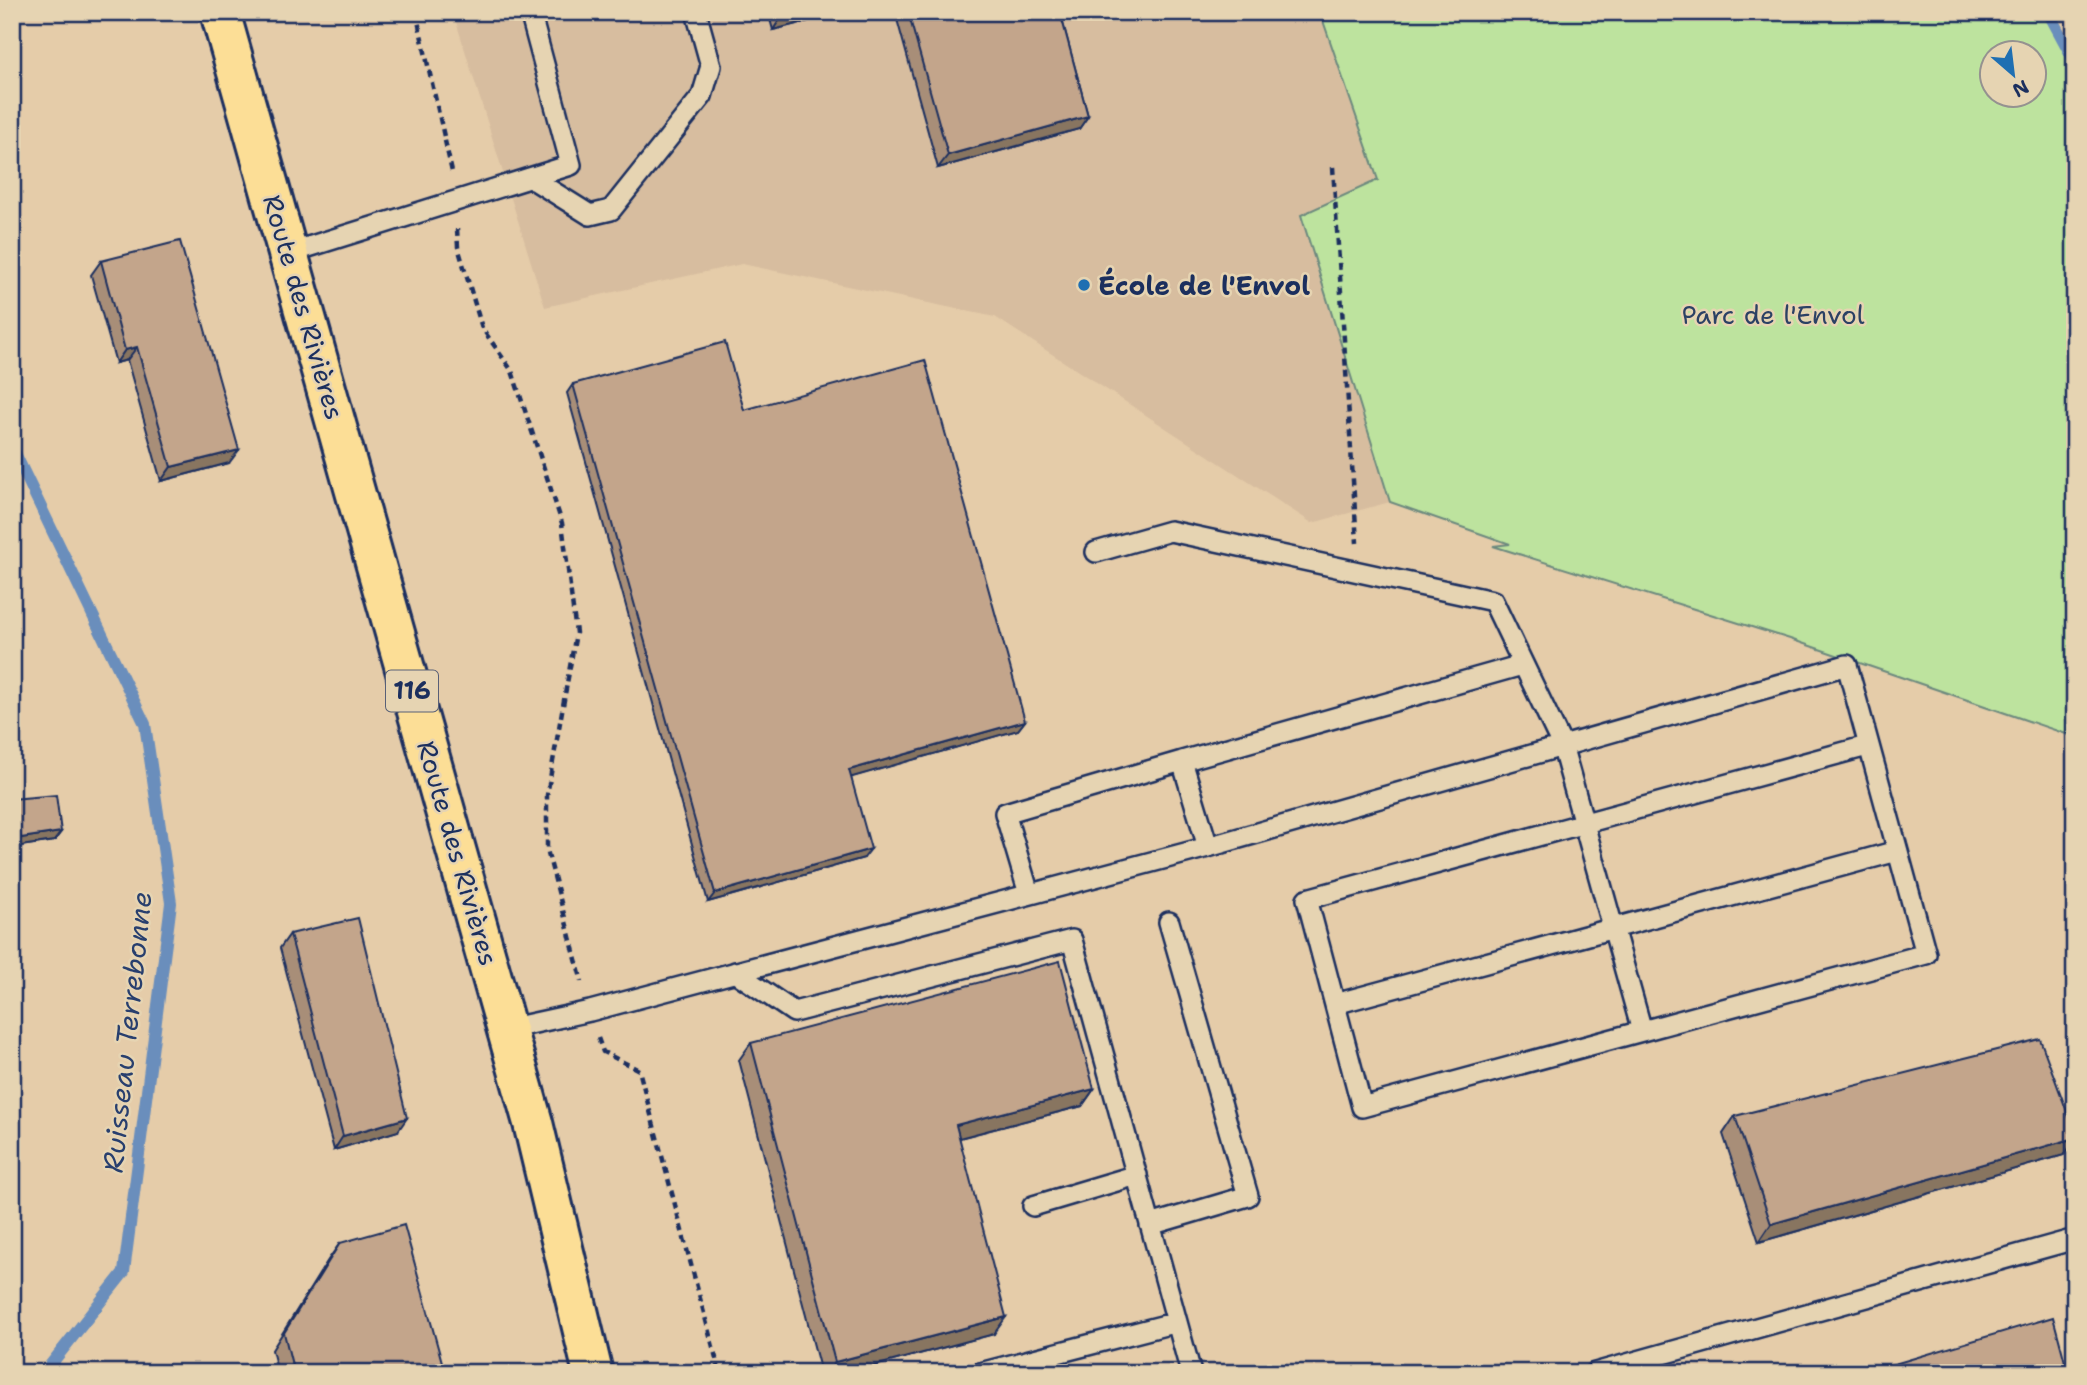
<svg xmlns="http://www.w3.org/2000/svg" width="2087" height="1385" font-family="'Shantell Sans',sans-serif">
  <rect width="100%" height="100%" fill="#e5cca9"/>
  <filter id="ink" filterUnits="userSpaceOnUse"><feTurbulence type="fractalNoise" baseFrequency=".0143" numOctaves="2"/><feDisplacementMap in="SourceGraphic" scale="14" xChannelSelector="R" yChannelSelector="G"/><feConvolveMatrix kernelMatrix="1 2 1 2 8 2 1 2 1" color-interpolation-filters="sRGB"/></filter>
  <g filter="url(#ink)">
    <path fill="#d7bd9f" d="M453,12H1320L1378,181L1301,215L1390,502L1312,523L995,317L742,264L545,307Z"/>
    <path fill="#bde39e" stroke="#6c897e" stroke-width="2" fill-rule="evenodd" d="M1320,12H2044L2075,66V737L1790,639L1493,546L1510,544L1390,502L1301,215L1378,180ZM1993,52H2035V94H1993Z"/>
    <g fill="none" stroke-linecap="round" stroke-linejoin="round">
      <path stroke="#6a8ebc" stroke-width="12" d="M2048,12L2075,62
        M12,447L145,724L171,903L124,1272L44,1373"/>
      <defs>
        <path id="service" d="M531,178L590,215L611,210L702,96L711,66L696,12
          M289,253L571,165L530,12
          M1096,552L1170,531L1493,601L1562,745L1642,1031
          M1182,761L1522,665
          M1029,894L1005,813L1182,761L1208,847
          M735,972L794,1012L1072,940L1191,1373
          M1335,1004L1897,851
          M507,1029L590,1011L1208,847L1847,665L1926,954L1362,1107L1307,899L1867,746
          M1033,1206L1137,1175
          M1150,1225L1248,1196L1169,922
          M980,1373L1177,1322
          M1595,1373L2075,1239"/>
        <path id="primary" d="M220,12L533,1123L593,1373"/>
      </defs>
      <use href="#service" stroke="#1b2f5e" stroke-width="24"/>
      <use href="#primary" stroke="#1b2f5e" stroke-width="44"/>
      <path stroke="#1b2f5e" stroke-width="4.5" stroke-dasharray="7 5" stroke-linecap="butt" d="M416,12L452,172
        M1333,167L1357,543
        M457,229L458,247L482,328L512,371L562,523L576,633L547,795V850L582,982
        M598,1038L603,1052L639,1070L720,1373"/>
      <use href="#service" stroke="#e6d4b2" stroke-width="19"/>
      <use href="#primary" stroke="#fcde96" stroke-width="38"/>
    </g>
    <path fill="#a88e78" stroke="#1b2f5e" stroke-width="2" d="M768,12H844L773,30Z
      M895,12H1060L1088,116L1079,129L938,168Z
      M101,261L229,463L161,481L127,360L116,363L91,275Z
      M573,384L744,410L1025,721L1018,730L851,777L864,858L708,902L567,393Z
      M12,799L61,832L54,841L14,847L12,841Z
      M290,934L398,1131L334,1150L280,948Z
      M751,1043L1094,1089L1082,1106L959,1138L994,1334L848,1373H821L739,1060Z
      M1735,1116L2075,1133V1140L2064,1155L1759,1242L1723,1134Z
      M340,1243L445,1373H278L272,1350L328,1260Z"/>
    <path fill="#887461" stroke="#1b2f5e" stroke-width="2" d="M799,12H844L773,30L782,16Z
      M1088,116L1079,129L938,168L948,155Z
      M137,347L127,360L116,363L125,350Z
      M239,450L229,463L161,481L171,467Z
      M1025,721L1018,730L842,780L849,770Z
      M61,832L54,841L14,847L21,838Z
      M871,849L864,858L708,902L715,893Z
      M1094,1089L1082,1106L944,1142L956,1125Z
      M407,1118L398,1131L334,1150L343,1136Z
      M2075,1138V1140L2064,1155L1759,1242L1771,1224Z
      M1006,1317L994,1334L848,1373H828L835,1362Z"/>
    <path fill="#c3a58b" stroke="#1b2f5e" stroke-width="2" d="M781,12H799L782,16Z
      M908,12H1060L1088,116L948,155Z
      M180,241L239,450L171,467L137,347L125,350L101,261Z
      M725,342L744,410L925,360L1025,721L849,770L871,849L715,893L573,384Z
      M56,795L61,832L21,838L12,814V799Z
      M358,918L407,1118L343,1136L290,934Z
      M1060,961L1094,1089L956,1125L1006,1317L835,1362L751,1043Z
      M2040,1039L2075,1133V1138L1771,1224L1735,1116Z
      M404,1225L445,1373H294L284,1333L340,1243Z
      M2053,1317L2068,1373H1864Z"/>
  </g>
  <circle fill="#1f6fb2" stroke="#e6d4b2" stroke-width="2.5" cx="1084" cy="285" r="7"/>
  <g text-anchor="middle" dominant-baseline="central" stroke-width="5" stroke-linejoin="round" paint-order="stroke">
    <rect fill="#e6d4b2" stroke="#586077" stroke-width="2" x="386" y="670.5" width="52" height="41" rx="5"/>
    <g font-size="24" font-weight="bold" fill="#1b2f5e">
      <text x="412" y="691">116</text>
    </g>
    <g font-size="26" font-weight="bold" fill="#1b2f5e" stroke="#e6d4b2" text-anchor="start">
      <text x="1098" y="285">École de l'Envol</text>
    </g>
    <g font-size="26" fill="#1b2f5e" stroke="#e6d4b2">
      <text transform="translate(304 307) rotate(74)">Route des Rivières</text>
      <text transform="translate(458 853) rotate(74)">Route des Rivières</text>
    </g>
    <g font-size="26" fill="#2b4164" stroke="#e6d4b2">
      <text x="1773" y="314">Parc de l'Envol</text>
    </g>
    <g font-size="28" font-style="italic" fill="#283f6e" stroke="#e6d4b2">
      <text transform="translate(127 1032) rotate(-84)">Ruisseau Terrebonne</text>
    </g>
  </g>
  <rect width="2087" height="1385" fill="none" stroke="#e6d4b2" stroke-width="42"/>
  <rect x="21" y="21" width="2045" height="1343" fill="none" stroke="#1b2f5e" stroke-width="2.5" filter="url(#ink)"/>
  <g transform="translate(2013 74) rotate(152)"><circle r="33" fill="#e6d4b2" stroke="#959290" stroke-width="2"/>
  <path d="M0-5L12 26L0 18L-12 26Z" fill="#1f6fb2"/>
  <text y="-10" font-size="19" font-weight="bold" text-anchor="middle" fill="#1b2f5e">N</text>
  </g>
</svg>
